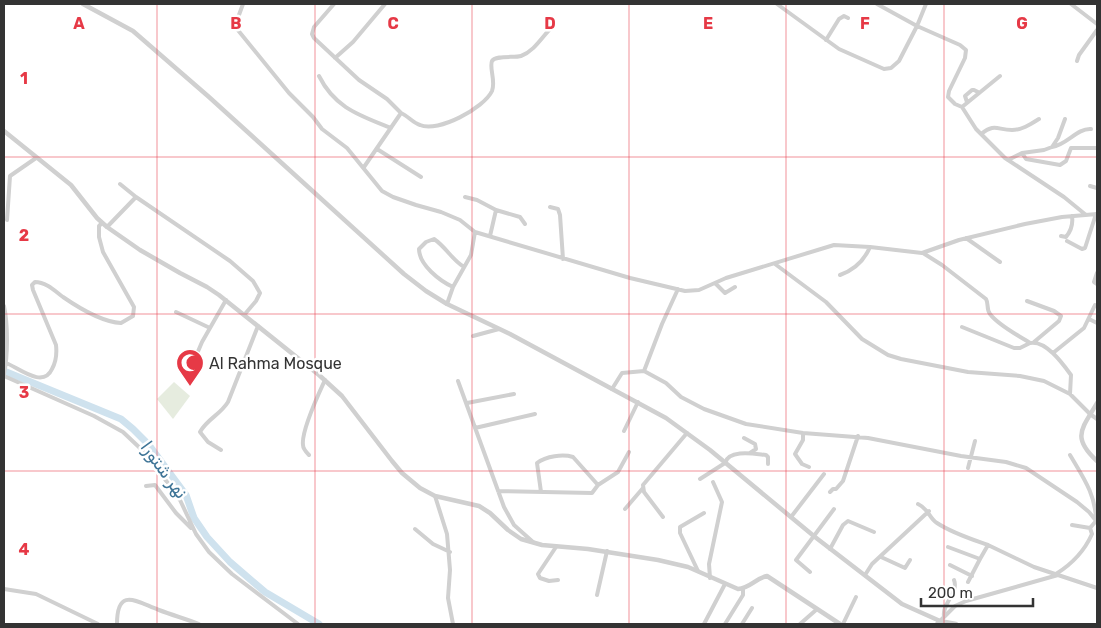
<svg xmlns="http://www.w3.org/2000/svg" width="1101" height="628" font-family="Rubik,Cairo,sans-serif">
  <rect width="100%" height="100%" fill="#fff"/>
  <path fill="#e6ecdf" d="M174,382L190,396L173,419L157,399Z"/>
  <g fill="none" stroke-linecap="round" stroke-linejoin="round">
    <path stroke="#cfe2ee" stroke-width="7" d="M4,371L121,419L133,429L149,445L186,495L194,518L207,537L230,562L265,592L319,624"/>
    <path stroke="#d0d0d0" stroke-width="4" d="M243,4L236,23L237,29L289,93L313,117L322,129L347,148L382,191L393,197L416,205L441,212L460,220L475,232L630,278L685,291L699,290L726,278L834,245L870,247L922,253L959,240L1025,224L1062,217L1097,214
      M334,4L314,27L312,34L314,38L359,80L387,99L401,113
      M777,4L839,49L884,69L891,68L899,61L917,26L877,4
      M926,4L917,26L960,45L966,50L965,58L949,91L948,97L955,104L962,107L976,129L1005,158L1064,197L1086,215
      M1071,4L1097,24
      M826,40L839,19L844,16L848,18
      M335,58L353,42L385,4
      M1077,61L1079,55L1097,30
      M319,76C335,108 359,115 391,128
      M967,102L965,96L972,90H974L978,92
      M962,107L1000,76
      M981,134C995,123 997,130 1012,130C1022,130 1031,124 1039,119
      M1052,147C1067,145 1077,128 1091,129
      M377,149L421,177
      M1022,153L1026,159L1060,165L1066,161L1071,148H1097
      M1008,160L1022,153L1044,150L1052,147L1058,138L1065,119
      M364,167L401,113C408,116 413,123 420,125C438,133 484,108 492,91C496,81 489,68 492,61C495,55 515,58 521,56C535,51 543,35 554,25
      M1090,186L1097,188
      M136,197L230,261L253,281L260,293L256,301L245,314
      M465,197L477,200L496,210L490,236
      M550,207L558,209L560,215L563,259
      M496,210L520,217L525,224
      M7,220L10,176L36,158
      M107,227L136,197L120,184
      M1061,236L1066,237C1071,231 1073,223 1072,216
      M966,238L1000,262
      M1067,241L1082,249L1085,248L1096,214
      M923,253L942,265L986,299C989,304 986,309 990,314C999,326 1018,335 1030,343C1046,340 1063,364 1071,375L1070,394
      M775,264L826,302L862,339L888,355L901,359L968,372L1020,376L1044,381L1070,394L1090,414L1097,419
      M1097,273L1094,282L1097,284
      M840,275C854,270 864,261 870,247
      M715,283L725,293L735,287
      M453,287C440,281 419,265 419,249L426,242L434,239C446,247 452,260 464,267
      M1027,301L1054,311L1061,316L1059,321L1034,342
      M447,304L453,287L471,255L475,232
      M176,312L210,328
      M1089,319L1097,323
      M962,327L1014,348H1020L1030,343
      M473,336L499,329
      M1053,353L1084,328L1095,305L1097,306
      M6,363C19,368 43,389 52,369C56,362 57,354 56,345L33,290L32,285L35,282C46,282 55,291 63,297C79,308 101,322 121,323L133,316L134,307L103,252L99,237V226L102,223
      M644,371L666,383L681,397L704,409L746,424L803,433L868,438L961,456L1006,462L1026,468L1077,502L1089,512L1097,522
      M4,374C8,355 8,325 4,306
      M188,375L202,342L226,300
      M4,376L94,416L123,432L141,449L171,487L180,500L196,534L209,552L232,574L298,624
      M458,381L504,507L514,525L533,542
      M612,389L622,373L644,371L662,324L678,289
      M467,403L514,394
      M475,428L535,414
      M624,431L638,402
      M803,433V440L795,454L802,464L809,467
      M744,438L755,444L756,449L750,453
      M221,450L208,442L200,432C207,419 220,415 228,402L258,326
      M309,455C306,452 303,449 303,445C301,431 319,393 325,380
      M968,468L975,441
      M700,479L725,463C729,449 755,454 766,455L768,457V464
      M598,485L618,472L629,452
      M146,486L155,485L176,513L191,528
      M498,491L592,493L598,485L573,457C563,454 546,456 537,463L541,492
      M830,492L833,489H836L843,481L858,436
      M435,496L447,534L450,570L448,598L453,624
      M918,504C929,509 929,518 937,523C952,533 971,539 988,545
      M625,509L643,488
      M663,517L644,492L643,485L687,433
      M791,517L824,474
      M1072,525L1090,528
      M415,529L433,544L450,552
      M556,547L538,574L540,578L549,581L558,580
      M948,547L980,559L988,545L1034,567L1097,588
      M830,549L843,525L848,521L874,532
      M881,557L905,568L910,560
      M950,565L972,576
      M698,571L680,533V527L704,513
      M810,572L796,560L834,509
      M1056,574C1072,564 1084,552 1092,534L1090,528L1096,521C1096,495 1083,477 1070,455
      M865,575L872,564L929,511
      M710,578L709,564L722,502L713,482
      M968,582L980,559
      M4,589L36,594L98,624
      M597,595L607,551
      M944,616C942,603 959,593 954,580
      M940,621L955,606L966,601L1058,575
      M117,624C117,586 137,602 159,610C172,615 186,619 199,624
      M704,624L725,584
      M725,624L743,595V589
      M742,624L752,608
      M800,624L816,610
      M843,624L856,597"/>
    <path stroke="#d0d0d0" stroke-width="4.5" d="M83,4L133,31L209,97L404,274L426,291L447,304L510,334L666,418L710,450L815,537L902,604L940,621
      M4,131L71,185L97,218L107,227L140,250L180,273L207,287L219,295L319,375L342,396L392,461L402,473L420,488L435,496L479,506L490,513L508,530L521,539L542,545L588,549L658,560L688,567L738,589C750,588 756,578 767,576L840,624
      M1097,403C1082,429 1071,437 1097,461
      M937,624L940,621L956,624"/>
  </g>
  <path fill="none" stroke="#e63946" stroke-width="1" stroke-opacity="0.55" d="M157,4V624M315,4V624M472,4V624M629,4V624M786,4V624M944,4V624M4,157H1097M4,314H1097M4,471H1097"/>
  <defs>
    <symbol id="mosque-pin" viewBox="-11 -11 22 30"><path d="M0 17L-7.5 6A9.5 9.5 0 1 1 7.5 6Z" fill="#e63946" stroke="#fff"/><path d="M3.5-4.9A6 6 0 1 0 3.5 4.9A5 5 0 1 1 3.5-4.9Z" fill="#fff"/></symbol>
  </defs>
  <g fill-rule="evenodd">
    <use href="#mosque-pin" x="174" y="347" width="32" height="43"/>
  </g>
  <g text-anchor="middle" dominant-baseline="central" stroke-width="5" stroke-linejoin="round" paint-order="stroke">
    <g font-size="16" fill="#333" stroke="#fff" text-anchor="start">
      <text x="209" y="363">Al Rahma Mosque</text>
    </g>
    <g font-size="18" font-style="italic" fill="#3f7597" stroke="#fff">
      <text transform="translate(164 470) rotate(54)">نهر شتورا</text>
    </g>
  </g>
  <g font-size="16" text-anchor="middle" font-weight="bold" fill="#e63946" stroke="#fff" stroke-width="5" stroke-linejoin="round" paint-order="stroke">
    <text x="79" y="29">A</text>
    <text x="236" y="29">B</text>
    <text x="393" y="29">C</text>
    <text x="550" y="29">D</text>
    <text x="708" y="29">E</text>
    <text x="865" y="29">F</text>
    <text x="1022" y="29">G</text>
    <text x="24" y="84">1</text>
    <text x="24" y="241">2</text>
    <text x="24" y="398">3</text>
    <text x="24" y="555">4</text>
  </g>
  <rect width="1101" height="628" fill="none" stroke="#333333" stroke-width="10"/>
  <path d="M921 598v8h112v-8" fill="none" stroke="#333333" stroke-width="2.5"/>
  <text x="928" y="598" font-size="15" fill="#333333" stroke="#ffffff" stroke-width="4" paint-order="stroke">200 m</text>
</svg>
